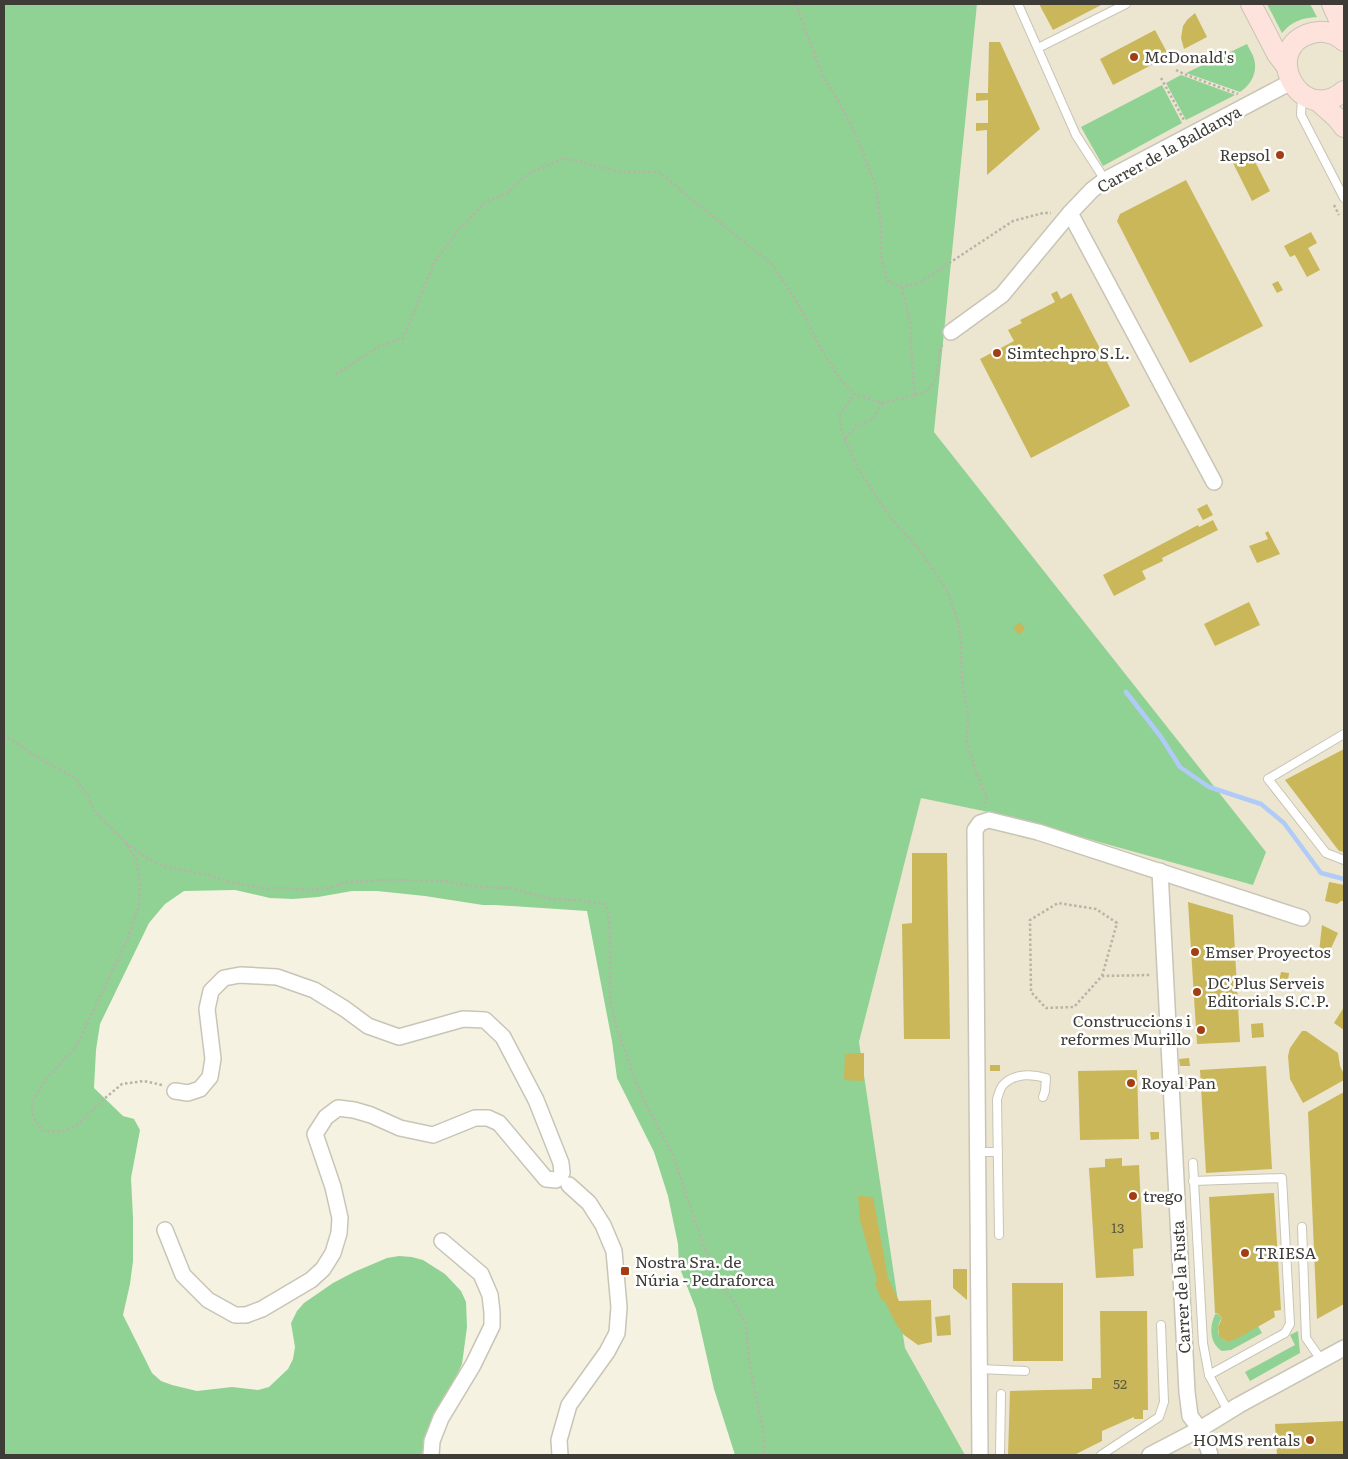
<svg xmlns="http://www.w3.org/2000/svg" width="1348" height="1459" viewBox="0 0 1348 1459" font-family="Literata,serif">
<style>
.industrial{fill:#ece5cf}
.green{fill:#8fd293}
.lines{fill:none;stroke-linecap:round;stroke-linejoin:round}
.stream{stroke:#b1cbf8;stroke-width:4.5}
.building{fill:#c9b75a}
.service-casing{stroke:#c8c5b6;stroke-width:10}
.minor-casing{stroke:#c8c5b6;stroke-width:18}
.secondary-casing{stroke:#c8c5b6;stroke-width:22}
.path{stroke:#b6b4a7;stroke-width:2.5;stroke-dasharray:2.5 2.5;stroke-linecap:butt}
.service{stroke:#fff;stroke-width:8}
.minor{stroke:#fff;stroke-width:15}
.secondary{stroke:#fde3db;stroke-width:20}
.poi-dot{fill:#a33e14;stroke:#fff;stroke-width:2}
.labels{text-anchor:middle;stroke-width:5;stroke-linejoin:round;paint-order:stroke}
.number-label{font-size:14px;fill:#605b3f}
.poi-label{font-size:16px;fill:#3d3c36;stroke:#fff;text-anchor:start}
.street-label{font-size:16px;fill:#3d3c36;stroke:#fff}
</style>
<rect width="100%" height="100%" fill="#f5f2e2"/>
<path class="industrial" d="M 977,4 L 1344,4 L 1344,1455 L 965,1455 L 905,1348 L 859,1042 L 921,797 L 1003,815 L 1266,852 L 934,432 Z"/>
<g class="green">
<path d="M 4,4 L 977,4 L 934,432 L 1266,852 L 1253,885 L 1003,815 L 921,798 L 859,1042 L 905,1348 L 965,1455 L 735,1455 L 714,1389 L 696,1309 L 679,1266 L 678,1244 L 668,1196 L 654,1152 L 617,1078 L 612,1041 L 587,911 L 495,905 L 483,905 L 425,896 L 377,891 L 352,891 L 318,897 L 293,899 L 270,898 L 235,890 L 184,891 L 165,904 L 149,923 L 100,1024 L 96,1050 L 94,1088 L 123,1116 L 134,1119 L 140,1130 L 131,1178 L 133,1218 L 133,1261 L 130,1284 L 123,1315 L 152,1373 L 161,1381 L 172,1385 L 197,1391 L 232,1387 L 258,1390 L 269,1387 L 288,1369 L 293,1359 L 295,1347 L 291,1323 L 297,1311 L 304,1303 L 333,1283 L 354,1272 L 387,1258 L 399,1256 L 412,1257 L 423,1260 L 445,1274 L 461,1291 L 466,1302 L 467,1327 L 462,1364 L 421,1455 L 4,1455 Z"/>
<path d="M 1267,4 L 1310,4 L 1317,17 C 1302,18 1292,21 1282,33 Z"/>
<path d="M 1247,44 C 1249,49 1253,54 1254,59 C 1258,72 1251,85 1240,92 L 1186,73 Z"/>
<path d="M 1181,75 L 1235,95 L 1186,120 L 1166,83 Z"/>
<path d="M 1162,85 L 1182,123 L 1103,166 L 1081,127 Z"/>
<path d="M 1216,1313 L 1222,1318 C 1216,1326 1216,1336 1226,1341 L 1258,1326 L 1262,1333 L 1231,1350 L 1222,1351 C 1209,1343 1209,1325 1216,1313 Z"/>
<path d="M 1298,1331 L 1300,1353 L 1250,1381 L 1245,1372 L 1295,1345 L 1290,1335 Z"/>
</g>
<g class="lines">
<path class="stream" d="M 1126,692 L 1161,737 L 1180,767 L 1209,787 L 1261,804 L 1284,823 L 1321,873 L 1344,879"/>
</g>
<g class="building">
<path d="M 1039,4 L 1103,4 L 1053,30 Z"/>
<path d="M 1195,13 L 1207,37 L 1184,49 L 1181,38 L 1183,26 L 1187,20 Z"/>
<path d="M 1155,30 L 1169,56 L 1113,85 L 1100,59 Z"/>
<path d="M 989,42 L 1000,42 L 1040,129 L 987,175 L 987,130 L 976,131 L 976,123 L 988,123 L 988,100 L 976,101 L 976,93 L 988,93 Z"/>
<path d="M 1251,154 L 1270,191 L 1252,201 L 1233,163 Z"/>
<path d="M 1186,180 L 1263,326 L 1190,363 L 1117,221 L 1120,214 Z"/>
<path d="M 1311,232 L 1317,243 L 1308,248 L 1320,270 L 1307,277 L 1295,255 L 1290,257 L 1284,246 Z"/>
<path d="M 1278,281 L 1283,290 L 1277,293 L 1272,284 Z"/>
<path d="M 1057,291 L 1061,299 L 1071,293 L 1130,406 L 1031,458 L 980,359 L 1014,341 L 1008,330 L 1022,323 L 1020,320 L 1055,302 L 1051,294 Z"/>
<path d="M 1207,504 L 1213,515 L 1203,520 L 1197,509 Z"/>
<path d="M 1213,520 L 1218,530 L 1162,558 L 1163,561 L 1142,571 L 1146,579 L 1114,596 L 1103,575 L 1198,525 L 1199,527 Z"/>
<path d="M 1268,531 L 1280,554 L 1257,563 L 1249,546 L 1268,539 L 1265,533 Z"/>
<path d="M 1249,602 L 1260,625 L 1215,646 L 1204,624 Z"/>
<path d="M 1020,622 L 1025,629 L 1019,635 L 1013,628 Z"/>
<path d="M 1344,749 L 1344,852 L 1339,851 L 1285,780 Z"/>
<path d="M 912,853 L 947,853 L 950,1039 L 904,1039 L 902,924 L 912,923 Z"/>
<path d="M 1329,882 L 1344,885 L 1344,901 L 1341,901 L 1337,904 L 1325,901 Z"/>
<path d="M 1188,902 L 1233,915 L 1240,1042 L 1197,1044 Z"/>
<path d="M 1322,925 L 1338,933 L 1328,955 L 1319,952 Z"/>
<path d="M 1281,972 L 1289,973 L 1287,988 L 1278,986 Z"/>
<path d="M 1344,1007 L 1344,1030 L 1334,1023 Z"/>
<path d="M 1263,1023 L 1264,1037 L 1252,1038 L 1251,1024 Z"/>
<path d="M 1302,1031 L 1306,1031 L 1338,1053 L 1340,1066 L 1344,1074 L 1344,1080 L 1303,1103 L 1290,1079 L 1288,1056 L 1290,1048 Z"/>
<path d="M 864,1053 L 864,1081 L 844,1080 L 845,1054 Z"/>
<path d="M 1189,1058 L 1190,1066 L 1180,1066 L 1179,1059 Z"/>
<rect x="990" y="1065" width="10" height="6"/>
<path d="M 1266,1066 L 1272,1169 L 1206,1173 L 1200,1070 Z"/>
<path d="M 1137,1070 L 1139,1139 L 1080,1140 L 1078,1071 Z"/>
<path d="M 1344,1092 L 1344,1304 L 1317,1319 L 1308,1112 Z"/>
<path d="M 1150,1132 L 1159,1132 L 1159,1139 L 1151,1140 Z"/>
<path d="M 1122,1158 L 1122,1166 L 1139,1165 L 1143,1248 L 1133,1249 L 1134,1276 L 1096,1278 L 1089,1168 L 1105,1167 L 1105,1159 Z"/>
<path d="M 1274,1193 L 1281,1310 L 1274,1311 L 1275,1317 L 1236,1339 L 1230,1341 L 1226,1341 L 1221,1338 L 1219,1335 L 1218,1327 L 1222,1318 L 1217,1313 L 1215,1313 L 1209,1197 Z"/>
<path d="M 858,1196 L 873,1197 L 888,1278 L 899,1301 L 931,1300 L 932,1342 L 918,1345 L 904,1335 L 895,1322 L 884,1300 L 882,1301 L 875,1284 L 877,1280 L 860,1220 Z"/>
<path d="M 953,1269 L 967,1269 L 967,1300 L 953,1288 Z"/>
<path d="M 1012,1283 L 1063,1283 L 1063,1361 L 1013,1361 Z"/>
<path d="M 1100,1311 L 1147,1311 L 1148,1410 L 1143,1410 L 1143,1419 L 1134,1419 L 1134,1417 L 1102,1431 L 1102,1441 L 1074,1455 L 1008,1455 L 1010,1391 L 1092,1389 L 1092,1378 L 1101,1378 Z"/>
<path d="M 950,1315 L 951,1335 L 937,1336 L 935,1317 Z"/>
<path d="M 1344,1421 L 1344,1455 L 1277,1455 L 1275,1424 Z"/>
</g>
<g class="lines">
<defs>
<g id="service">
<path d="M 1018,4 L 1076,135 L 1105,180"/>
<path d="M 1038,48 L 1126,4"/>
<path d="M 1302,96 L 1301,115 L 1344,198"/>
<path d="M 1344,734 L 1268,779 L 1326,853 L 1344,860"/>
<path d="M 978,1152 L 998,1152"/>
<path d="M 1193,1163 L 1203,1343 L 1209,1375 L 1228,1411"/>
<path d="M 1193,1181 L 1282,1178 L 1290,1324 L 1285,1333 L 1209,1375"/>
<path d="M 1302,1227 L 1306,1338 L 1322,1361"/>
<path d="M 999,1235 L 997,1099 C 999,1094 1000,1087 1004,1084 C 1015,1073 1033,1074 1046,1078 L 1045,1091 L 1043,1097"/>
<path d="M 980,1369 L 1025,1371"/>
<path d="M 1000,1455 L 1001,1394"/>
<path d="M 1101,1455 L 1159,1417 L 1164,1402 L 1161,1325"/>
</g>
<g id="minor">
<path d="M 1070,213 L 1214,482"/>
<path d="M 951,332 L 1002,295 L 1070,213 L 1092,190 L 1105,180 L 1291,82"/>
<path d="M 1160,871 L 1187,1392 L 1190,1416 L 1200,1429 L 1208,1448 L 1210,1455"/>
<path d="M 175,1091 L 188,1093 L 200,1089 L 210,1077 L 213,1059 L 207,1009 L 211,991 L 224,978 L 240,975 L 277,977 L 314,990 L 345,1009 L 368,1026 L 399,1037 L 463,1019 L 485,1020 L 503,1037 L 536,1100 L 561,1163 L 562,1173"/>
<path d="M 165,1230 L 183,1275 L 208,1300 L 235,1315 L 246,1315 L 262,1309 L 311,1280 L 323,1269 L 333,1253 L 339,1233 L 340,1218 L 333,1187 L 315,1134 L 326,1117 L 338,1108 L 354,1110 L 371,1115 L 400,1128 L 433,1135 L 475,1118 L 488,1118 L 499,1123 L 546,1179 L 556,1180"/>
<path d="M 431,1455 L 432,1441 L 441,1418 L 473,1365 L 492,1326 L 492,1312 L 490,1295 L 481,1274 L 442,1241"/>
<path d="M 560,1455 L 559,1440 L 569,1405 L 607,1352 L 617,1333 L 619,1307 L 614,1251 L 603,1225 L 589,1203 L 569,1185"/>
<path d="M 980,1455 L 975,830 L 980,823 L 989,820 L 1038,832 L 1302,918"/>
<path d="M 1150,1455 L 1200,1429 L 1239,1405 L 1344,1348"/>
</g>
<g id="secondary">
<path d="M 1251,4 L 1277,54 L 1287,67"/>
<path d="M 1332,4 L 1341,24 L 1344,40"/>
<path d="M 1344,41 C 1335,33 1324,30 1312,33 C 1259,47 1300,128 1344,91"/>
<path d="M 1317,100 L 1337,118 L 1344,127"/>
</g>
</defs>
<use href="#service" class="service-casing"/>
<use href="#minor" class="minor-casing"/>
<use href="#secondary" class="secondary-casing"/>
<g class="path">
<path d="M 796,4 L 822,75 L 839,102 L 854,131 L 876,186 L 881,226 L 881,256 L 887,281 L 902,287 L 919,283 L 1013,221 L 1043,213 L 1051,213"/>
<path d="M 1176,70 L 1184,74 L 1238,94"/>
<path d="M 1161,78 L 1184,120"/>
<path d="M 1334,205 L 1339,215"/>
<path d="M 336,374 L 378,347 L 403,338 L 434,263 L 456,233 L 485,202 L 506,194 L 526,175 L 564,158 L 622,172 L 659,172 L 736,236 L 771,263 L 799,305 L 821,349 L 837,375 L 854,394 L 882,403 L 915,395 L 912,363 L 910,322 L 902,287"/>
<path d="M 915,395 C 940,390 937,369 940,348 L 943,344"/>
<path d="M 882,403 L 873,419 L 856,426 L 845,440 L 859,470 L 890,517 L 919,549 L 948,592 L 959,625 L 961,645 L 962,682 L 968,715 L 967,743 L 976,772 L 987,797 L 984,807"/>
<path d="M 845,440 L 841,427 L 840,415 L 854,394"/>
<path d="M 4,735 L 34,755 L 75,778 L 88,796 L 95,812 L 126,843 L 137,861 L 140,882 L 139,905 L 128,938 L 76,1047 L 46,1079 L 32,1101 L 33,1117 L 43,1131 L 60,1132 L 77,1125 L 104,1099 L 122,1084 L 144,1081 L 162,1085"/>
<path d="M 126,843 L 147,858 L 165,867 L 203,874 L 234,883 L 268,889 L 285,888 L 308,890 L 328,888 L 347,882 L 385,880 L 444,881 L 477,887 L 509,888 L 552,899 L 577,900 L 605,904 L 608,910 L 610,931 L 610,999 L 617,1029 L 635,1079 L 647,1106 L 673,1155 L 702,1241 L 718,1282 L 734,1302 L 746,1324 L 749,1362 L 764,1435 L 764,1455"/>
<path d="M 1102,976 L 1117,923 L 1096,909 L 1058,903 L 1030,920 L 1031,992 L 1046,1008 L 1074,1007 L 1102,976 L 1150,975"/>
</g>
<use href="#service" class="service"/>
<use href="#minor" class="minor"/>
<use href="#secondary" class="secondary"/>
</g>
<g class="poi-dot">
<circle cx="1134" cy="57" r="5"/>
<circle cx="1280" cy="155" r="5"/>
<circle cx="997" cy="353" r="5"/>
<circle cx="1195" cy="952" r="5"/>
<circle cx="1197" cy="992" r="5"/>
<circle cx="1201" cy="1030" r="5"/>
<circle cx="1131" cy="1083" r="5"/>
<circle cx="1133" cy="1196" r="5"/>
<circle cx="1245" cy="1253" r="5"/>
<rect x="620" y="1266" width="10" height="10" rx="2.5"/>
<circle cx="1310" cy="1440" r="5"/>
</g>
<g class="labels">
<g class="number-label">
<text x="1118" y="1233">13</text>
<text x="1120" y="1389">52</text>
</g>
<g class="poi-label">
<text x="1144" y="63">McDonald's</text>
<text x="1270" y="161" text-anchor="end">Repsol</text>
<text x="1007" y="359">Simtechpro S.L.</text>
<text x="1205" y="958">Emser Proyectos</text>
<text x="1207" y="989">DC Plus Serveis<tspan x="1207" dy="18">Editorials S.C.P.</tspan></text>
<text x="1191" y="1027" text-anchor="end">Construccions i<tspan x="1191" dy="18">reformes Murillo</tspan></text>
<text x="1141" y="1089">Royal Pan</text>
<text x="1143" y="1202">trego</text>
<text x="1255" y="1259">TRIESA</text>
<text x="635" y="1268">Nostra Sra. de<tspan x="635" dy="18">Núria - Pedraforca</tspan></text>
<text x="1300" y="1446" text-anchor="end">HOMS rentals</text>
</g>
<g class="street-label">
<text transform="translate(1169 149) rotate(-29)" y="6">Carrer de la Baldanya</text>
<text transform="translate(1181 1287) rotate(-93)" y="6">Carrer de la Fusta</text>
</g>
</g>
<rect width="1348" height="1459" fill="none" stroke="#3d3c36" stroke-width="10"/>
</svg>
